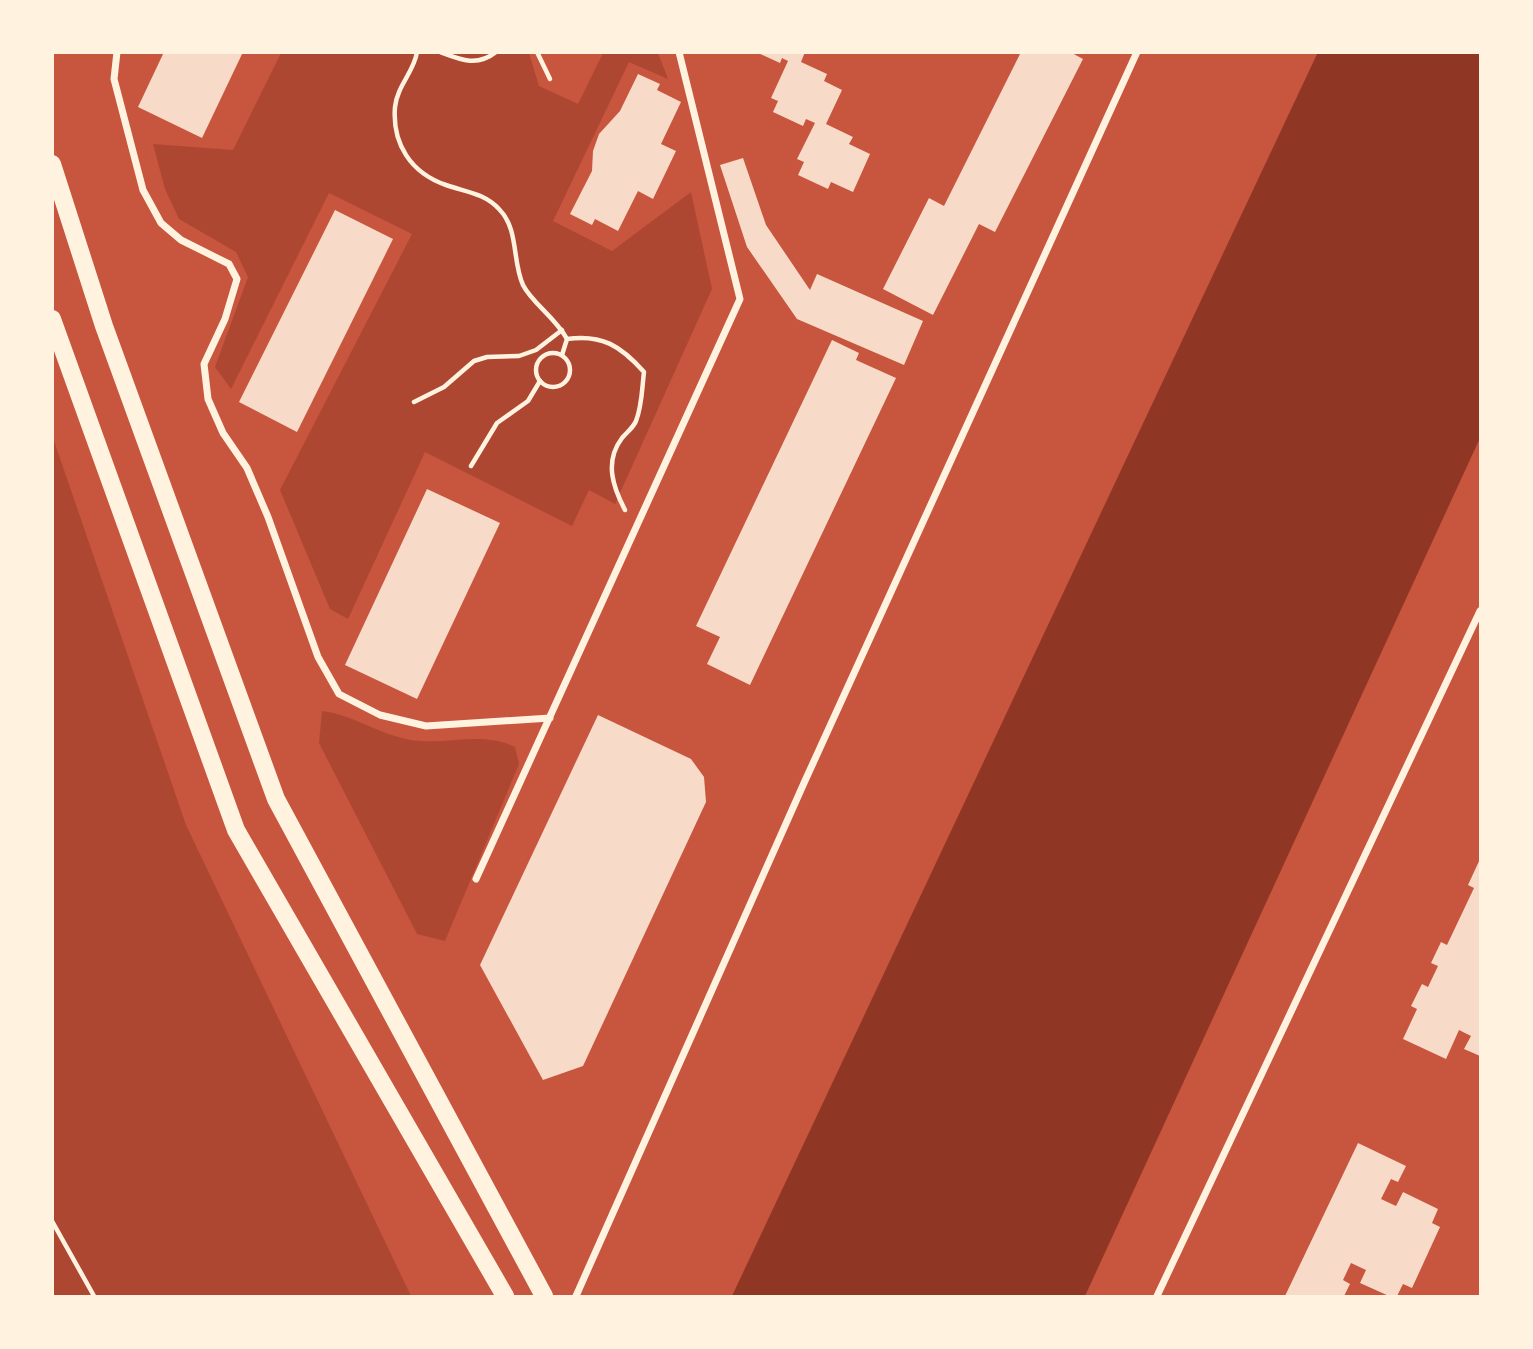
<svg xmlns="http://www.w3.org/2000/svg" width="1533" height="1349" viewBox="0 0 1533 1349" font-family="'Work Sans',sans-serif">
<style>
.green{fill:#ae4732}
.water{fill:#8f3625}
.building{fill:#f7dbc8}
.lines{fill:none;stroke-linecap:round;stroke-linejoin:round}
.path{stroke:#fff3e0;stroke-width:4.5}
.minor{stroke:#fff3e0;stroke-width:7}
.primary{stroke:#fff3e0;stroke-width:18}
</style>
<rect width="100%" height="100%" fill="#c8553d"/>
<g class="green">
<path d="M 281,53 L 529,53 L 539,86 L 578,104 L 603,53 L 658,53 L 668,79 L 629,62 L 553,221 L 612,251 L 691,192 L 712,289 L 615,504 L 589,490 L 572,526 L 425,452 L 348,619 L 330,609 L 280,490 L 412,234 L 329,193 L 231,389 L 215,367 L 248,277 L 236,252 L 179,219 L 165,189 L 153,144 L 233,150 Z"/>
<path d="M 52,435 L 186,825 L 411,1296 L 53,1296 Z"/>
<path d="M 322,711 C 356,715 385,739 420,741 C 453,743 485,732 515,747 L 519,764 L 445,941 L 417,934 L 319,743 Z"/>
</g>
<path class="water" d="M 1318,52 L 1480,53 L 1480,438 L 1085,1296 L 732,1296 Z"/>
<g class="building">
<path d="M 164,52 L 243,52 L 202,138 L 138,107 Z"/>
<path d="M 756,52 L 805,52 L 801,62 L 827,74 L 824,81 L 842,90 L 826,124 L 853,137 L 849,144 L 870,154 L 853,192 L 831,182 L 828,189 L 798,175 L 804,162 L 797,159 L 815,123 L 806,119 L 803,126 L 773,112 L 778,101 L 771,98 L 788,61 L 782,58 L 780,63 Z"/>
<path d="M 1021,52 L 1070,52 L 1083,59 L 995,232 L 979,224 L 933,315 L 883,289 L 929,198 L 944,206 Z"/>
<path d="M 638,74 L 660,84 L 657,90 L 681,102 L 661,144 L 676,151 L 653,199 L 638,191 L 618,231 L 595,219 L 592,225 L 570,214 L 592,171 L 593,151 L 599,134 L 620,111 Z"/>
<path d="M 743,158 L 766,225 L 810,290 L 817,274 L 923,321 L 904,365 L 797,319 L 747,247 L 720,165 Z"/>
<path d="M 335,210 L 393,239 L 297,432 L 239,402 Z"/>
<path d="M 832,340 L 859,353 L 856,360 L 896,378 L 750,685 L 707,664 L 720,637 L 696,626 Z"/>
<path d="M 427,489 L 500,523 L 417,699 L 345,665 Z"/>
<path d="M 598,715 L 691,759 L 704,777 L 706,802 L 583,1066 L 543,1080 L 480,965 Z"/>
<path d="M 1480,859 L 1480,1056 L 1464,1049 L 1471,1036 L 1459,1030 L 1446,1059 L 1403,1039 L 1417,1009 L 1411,1006 L 1422,984 L 1428,987 L 1438,966 L 1431,963 L 1441,942 L 1447,945 L 1474,888 L 1468,885 Z"/>
<path d="M 1358,1143 L 1406,1166 L 1398,1182 L 1391,1179 L 1381,1199 L 1396,1206 L 1403,1192 L 1438,1209 L 1432,1223 L 1440,1227 L 1412,1288 L 1403,1284 L 1397,1296 L 1389,1296 L 1360,1283 L 1366,1270 L 1351,1263 L 1343,1280 L 1350,1284 L 1344,1296 L 1285,1296 Z"/>
</g>
<g class="lines">
<g class="path">
<path d="M 417,52 C 414,72 397,86 395,107 C 392,144 411,173 446,185 C 466,192 484,193 499,209 C 519,229 512,261 523,285 C 532,303 555,317 567,339 L 562,355"/>
<path d="M 440,52 C 461,60 477,67 496,52"/>
<path d="M 537,52 L 550,79"/>
<path d="M 567,339 C 602,334 621,346 644,372 C 642,388 642,406 636,421 C 633,428 627,432 622,438 C 604,462 613,487 625,510"/>
<circle cx="553" cy="370" r="17"/>
<path d="M 414,402 L 444,387 L 474,361 L 487,357 L 519,356 L 536,350 L 562,330"/>
<path d="M 471,466 L 497,423 L 528,401 L 540,381"/>
<path d="M 52,1221 L 94,1296"/>
</g>
<g class="minor">
<path d="M 117,52 L 114,79 L 143,190 L 161,223 L 181,240 L 229,264 L 237,279 L 225,319 L 204,364 L 208,399 L 223,433 L 247,468 L 268,517 L 318,657 L 339,694 L 380,715 L 426,726 L 550,718"/>
<path d="M 476,879 L 740,299 L 679,52"/>
<path d="M 576,1296 L 804,783 L 1137,52"/>
<path d="M 1157,1296 L 1480,611"/>
</g>
<g class="primary">
<path d="M 52,164 L 104,326 L 276,799 L 544,1296"/>
<path d="M 52,319 L 236,830 L 505,1296"/>
</g>
</g>
<rect width="1533" height="1349" fill="none" stroke="#fff3e0" stroke-width="108"/>
</svg>
